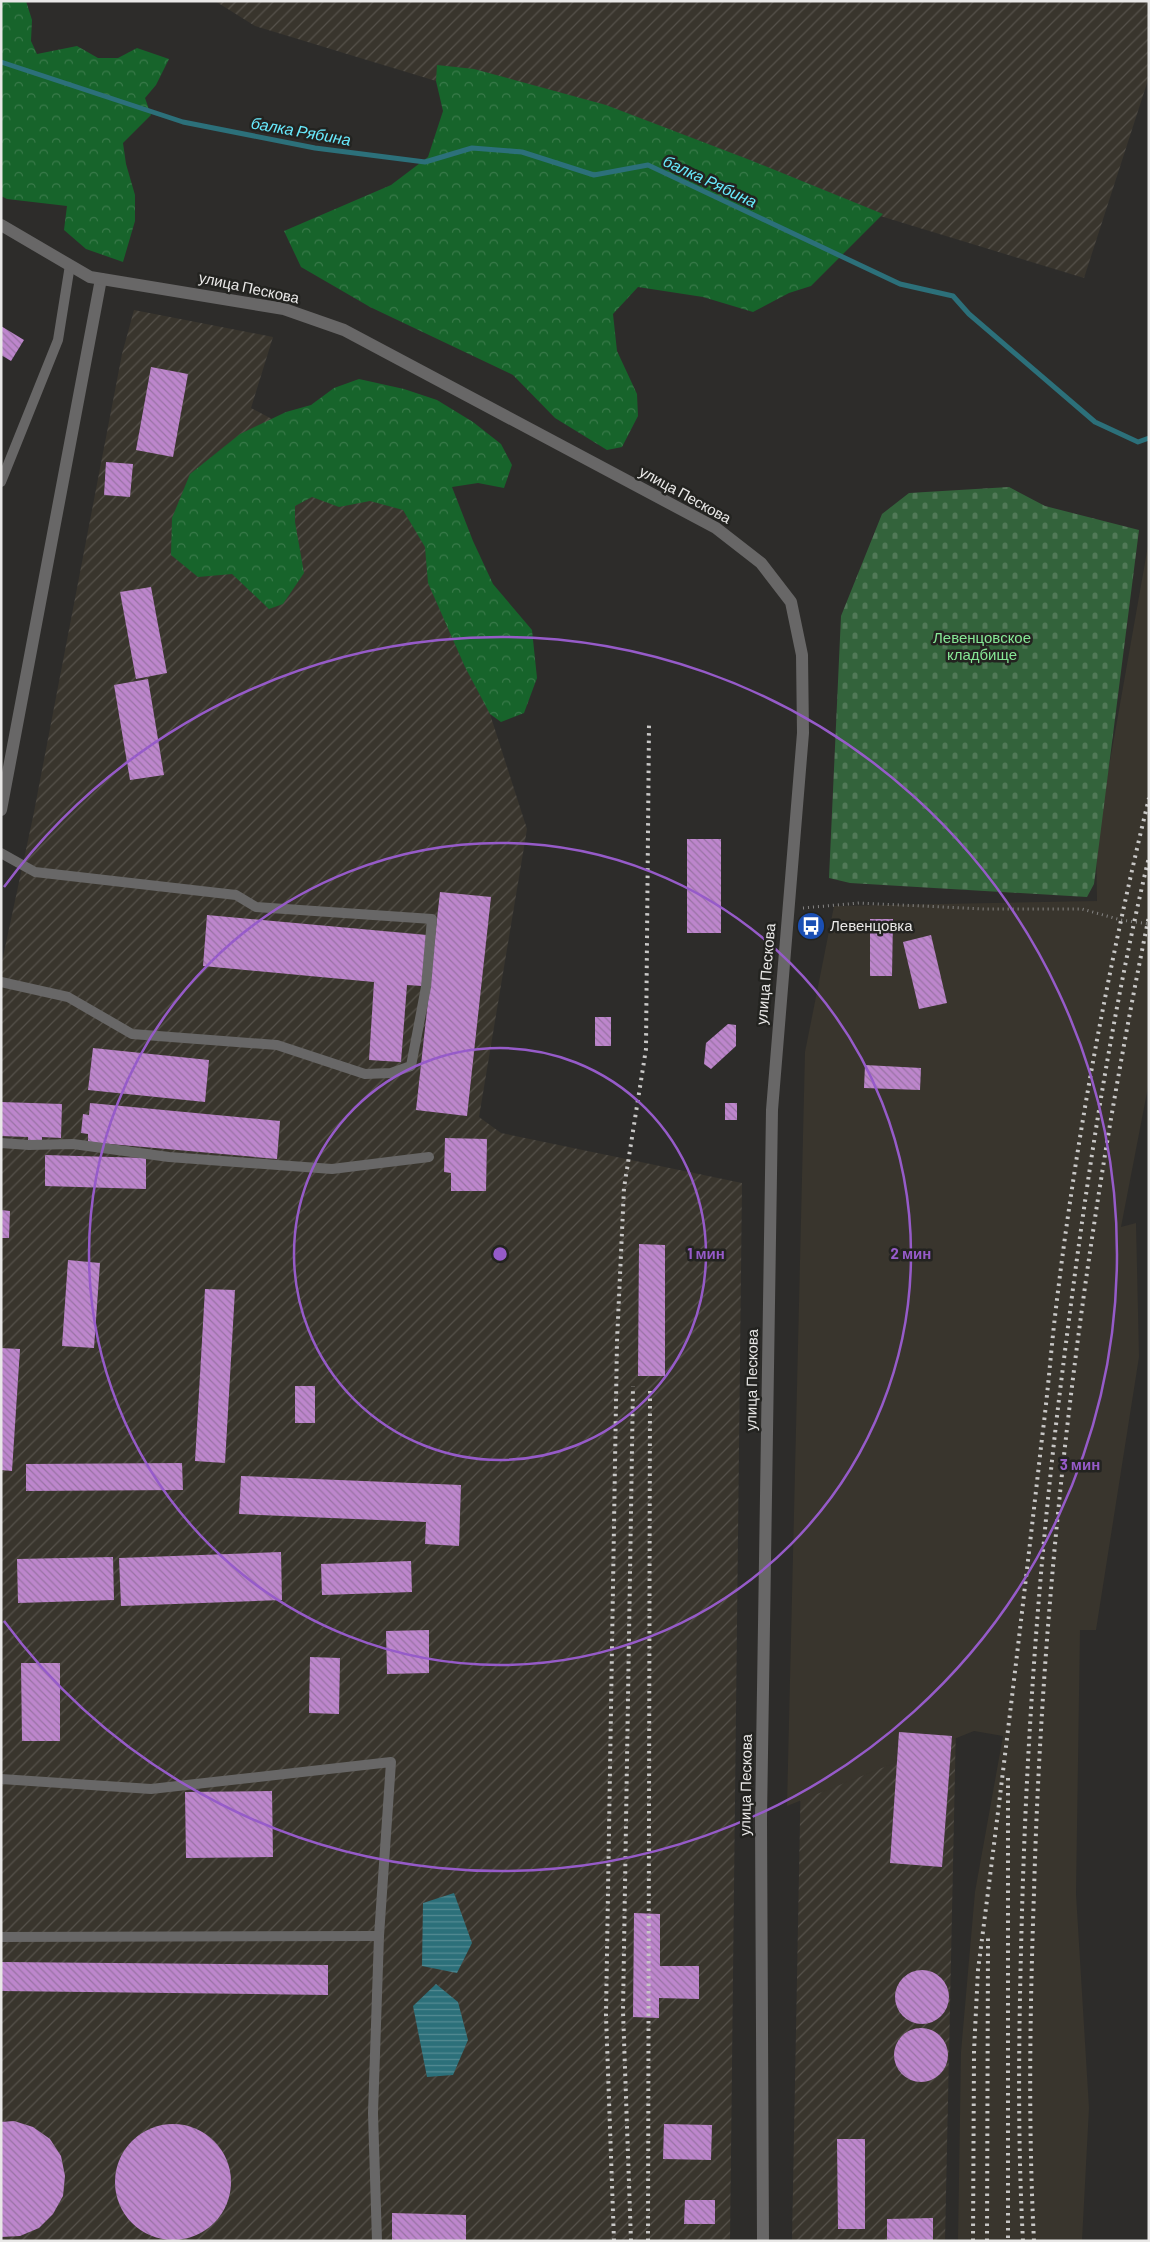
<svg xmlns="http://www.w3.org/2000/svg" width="1150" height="2242" viewBox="0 0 1150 2242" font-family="Barlow,sans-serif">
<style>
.industrial{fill:url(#industrial-furrows)}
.built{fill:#39352d}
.forest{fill:url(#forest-crowns)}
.cemetery{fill:url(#cemetery-stones)}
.water{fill:url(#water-rules)}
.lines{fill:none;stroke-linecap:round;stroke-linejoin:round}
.stream{stroke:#2c707a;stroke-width:5}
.building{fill:url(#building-back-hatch)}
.path{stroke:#868584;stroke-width:3;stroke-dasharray:1 4;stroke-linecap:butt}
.service{stroke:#686767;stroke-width:10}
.minor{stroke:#686767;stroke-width:12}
.tertiary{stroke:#686767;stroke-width:12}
.rail{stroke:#c8c7c6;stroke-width:4;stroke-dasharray:2.5 5;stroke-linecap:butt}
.ring{fill:none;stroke:#965bc9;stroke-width:2.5}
.labels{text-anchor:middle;stroke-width:5;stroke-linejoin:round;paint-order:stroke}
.street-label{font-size:15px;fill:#e9e8e7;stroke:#232320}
.park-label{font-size:15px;fill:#87e896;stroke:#232320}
.poi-label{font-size:15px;fill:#e9e8e7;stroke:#232320;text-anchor:start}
.water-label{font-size:16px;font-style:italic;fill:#68eafd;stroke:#232320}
.centre{fill:#965bc9;stroke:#232320;stroke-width:2.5}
.ring-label{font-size:15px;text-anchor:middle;font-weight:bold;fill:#965bc9;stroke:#232320;stroke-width:5;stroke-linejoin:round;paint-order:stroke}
</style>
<defs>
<pattern id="industrial-furrows" width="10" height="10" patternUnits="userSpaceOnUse" patternTransform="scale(1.25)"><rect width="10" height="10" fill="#39352d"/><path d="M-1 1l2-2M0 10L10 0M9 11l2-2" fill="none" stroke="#56524b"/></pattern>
<pattern id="forest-crowns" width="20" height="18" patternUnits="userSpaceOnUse" patternTransform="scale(1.25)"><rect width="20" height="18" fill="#17642b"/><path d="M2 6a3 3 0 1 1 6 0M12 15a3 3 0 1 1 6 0" fill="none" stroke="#397a4a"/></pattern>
<pattern id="cemetery-stones" width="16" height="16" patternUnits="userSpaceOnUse" patternTransform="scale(1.25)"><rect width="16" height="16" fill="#33633b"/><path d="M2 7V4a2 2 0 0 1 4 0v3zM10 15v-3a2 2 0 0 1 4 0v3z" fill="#517957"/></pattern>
<pattern id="water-rules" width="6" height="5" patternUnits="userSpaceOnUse" patternTransform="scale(1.25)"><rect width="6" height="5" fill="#2c707a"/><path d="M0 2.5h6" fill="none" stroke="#558b93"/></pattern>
<pattern id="building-back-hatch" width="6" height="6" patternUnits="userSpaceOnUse" patternTransform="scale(1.25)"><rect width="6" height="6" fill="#bd86cc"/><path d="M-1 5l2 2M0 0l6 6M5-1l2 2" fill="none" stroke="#9973a4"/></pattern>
</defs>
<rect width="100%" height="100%" fill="#2d2c2a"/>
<g class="industrial">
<path d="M 215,1 L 1149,1 L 1149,77 L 1084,278 L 255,26 Z"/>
<path d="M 134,310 L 273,337 L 251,408 L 432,504 L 490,714 L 527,829 L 479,1117 L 501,1133 L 742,1183 L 730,2241 L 1,2241 L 1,966 L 33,817 L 122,354 Z"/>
<path d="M 802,1716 L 956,1723 L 945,2241 L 792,2241 Z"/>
</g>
<path class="built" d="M 1149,540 L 1149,1082 L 1121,1227 L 1136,1223 L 1139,1357 L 1096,1630 L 1080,1630 L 1076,1894 L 1089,2108 L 1082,2241 L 958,2241 L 961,2052 L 975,1892 L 1003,1736 L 974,1731 L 787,1806 L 805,1052 L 834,906 L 1097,901 L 1096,840 Z"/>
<g class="forest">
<path d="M 1,1 L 26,1 L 32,20 L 31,41 L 37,54 L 77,46 L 98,58 L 118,58 L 137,48 L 169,59 L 156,85 L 145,98 L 151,115 L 123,143 L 126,164 L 135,195 L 135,221 L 123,262 L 86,249 L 64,230 L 67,206 L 7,199 L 1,196 Z"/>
<path d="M 437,65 L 474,69 L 606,105 L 750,160 L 883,214 L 811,286 L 789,293 L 753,312 L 703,297 L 638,287 L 613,314 L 617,351 L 637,394 L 638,416 L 622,447 L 607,450 L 555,418 L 513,375 L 370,307 L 301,267 L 284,231 L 391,185 L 428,157 L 443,111 L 436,81 Z"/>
<path d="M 359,379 L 404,389 L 437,400 L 473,422 L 501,444 L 512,465 L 504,488 L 478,483 L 452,487 L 473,541 L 493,584 L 532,630 L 537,678 L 524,713 L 501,722 L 490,714 L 465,667 L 428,583 L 425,547 L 403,510 L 370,501 L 339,507 L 312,497 L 295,506 L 295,522 L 304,573 L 283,604 L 269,609 L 232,574 L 198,577 L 171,555 L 172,518 L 190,474 L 240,434 L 286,412 L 311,405 L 334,388 Z"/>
</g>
<path class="cemetery" d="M 1009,487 L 1045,506 L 1139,530 L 1094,884 L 1087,897 L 850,883 L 829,878 L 841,616 L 882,514 L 909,493 Z"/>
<g class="water">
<path d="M 454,1893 L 472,1943 L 457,1973 L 422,1966 L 423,1903 Z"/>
<path d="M 436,1984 L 458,2002 L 468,2040 L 453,2075 L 427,2077 L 413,2006 Z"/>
</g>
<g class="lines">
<path class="stream" d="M 1,62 L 183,122 L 315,148 L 425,162 L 472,148 L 522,152 L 594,175 L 648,165 L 900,284 L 953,296 L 969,314 L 1095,422 L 1138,442 L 1149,438"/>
</g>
<g class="building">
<path d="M 1,326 L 24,340 L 11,361 L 1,355 Z"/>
<path d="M 151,367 L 188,374 L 173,457 L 136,450 Z"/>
<path d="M 106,462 L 133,464 L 130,497 L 104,495 Z"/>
<path d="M 151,587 L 167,673 L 136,679 L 120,592 Z"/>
<path d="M 148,679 L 164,775 L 130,780 L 114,685 Z"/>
<rect x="687" y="839" width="34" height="94"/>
<path d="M 440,892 L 491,897 L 467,1116 L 416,1110 Z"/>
<path d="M 207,915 L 427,935 L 422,986 L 407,985 L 401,1062 L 369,1060 L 374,982 L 203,966 Z"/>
<path d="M 870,919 L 893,919 L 892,976 L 870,976 Z"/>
<path d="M 931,935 L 947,1003 L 919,1009 L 903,942 Z"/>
<rect x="595" y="1017" width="16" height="29"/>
<path d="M 728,1024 L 736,1025 L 736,1046 L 711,1069 L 704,1064 L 706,1043 Z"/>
<path d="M 93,1048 L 209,1060 L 205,1102 L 88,1090 Z"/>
<path d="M 865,1065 L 921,1068 L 920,1090 L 864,1088 Z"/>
<path d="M 1,1102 L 62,1104 L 61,1138 L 42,1137 L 42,1141 L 28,1140 L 28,1137 L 1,1136 Z"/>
<path d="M 90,1103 L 280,1121 L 277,1159 L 88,1142 L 88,1134 L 81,1133 L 83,1114 L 89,1115 Z"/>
<rect x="725" y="1103" width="12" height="17"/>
<path d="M 445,1138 L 487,1139 L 486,1191 L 451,1191 L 451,1173 L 444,1172 Z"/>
<path d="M 45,1155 L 146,1158 L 146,1189 L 45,1186 Z"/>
<path d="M 1,1210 L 10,1211 L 9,1238 L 1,1238 Z"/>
<path d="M 639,1244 L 665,1245 L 665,1376 L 638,1376 Z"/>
<path d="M 68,1260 L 100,1263 L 94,1348 L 62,1346 Z"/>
<path d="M 205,1289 L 235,1290 L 225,1463 L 195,1461 Z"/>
<path d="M 1,1348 L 20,1349 L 12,1471 L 1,1470 Z"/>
<rect x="295" y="1386" width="20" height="37"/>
<path d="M 182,1463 L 183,1490 L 26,1491 L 26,1464 Z"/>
<path d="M 241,1476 L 461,1485 L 459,1546 L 425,1544 L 426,1522 L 239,1514 Z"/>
<path d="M 281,1552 L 282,1600 L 121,1606 L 119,1558 Z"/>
<path d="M 113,1557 L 114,1600 L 18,1603 L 17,1559 Z"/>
<path d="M 411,1561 L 412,1592 L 322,1595 L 321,1564 Z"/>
<path d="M 429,1630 L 429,1673 L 387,1674 L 386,1631 Z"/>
<path d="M 310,1657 L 340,1658 L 339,1714 L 309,1713 Z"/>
<path d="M 21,1663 L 60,1663 L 60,1741 L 22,1741 Z"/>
<path d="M 899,1732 L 952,1736 L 942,1867 L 890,1863 Z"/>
<path d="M 272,1791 L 273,1857 L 186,1858 L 185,1792 Z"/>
<path d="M 634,1913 L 660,1914 L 660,1966 L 699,1966 L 699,1999 L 659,1998 L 659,2018 L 633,2017 Z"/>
<path d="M 1,1962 L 328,1965 L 328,1995 L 1,1991 Z"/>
<circle cx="922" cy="1997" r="27"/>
<circle cx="921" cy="2055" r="27"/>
<path d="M 14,2121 L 33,2127 L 50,2139 L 61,2156 L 65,2176 L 63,2196 L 53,2214 L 39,2228 L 20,2236 L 1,2237 L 1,2122 Z"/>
<path d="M 664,2124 L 712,2125 L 711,2160 L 663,2159 Z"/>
<circle cx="173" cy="2182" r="58"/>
<path d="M 837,2139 L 865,2139 L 865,2229 L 838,2229 Z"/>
<path d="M 685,2200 L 715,2200 L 715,2224 L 684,2224 Z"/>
<path d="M 392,2213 L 466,2215 L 466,2241 L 392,2241 Z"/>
<path d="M 933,2218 L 933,2241 L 887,2241 L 887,2219 Z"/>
</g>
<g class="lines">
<path class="path" d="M 803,908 L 859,903 L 984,909 L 1082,909 L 1121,920 L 1149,924"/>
<g class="service">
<path d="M 1,482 L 58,340 L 70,265"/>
<path d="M 1,853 L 35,872 L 236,895 L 256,907 L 432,919 L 426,987 L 411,1066 L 391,1073 L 365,1074 L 277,1045 L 132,1034 L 68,997 L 1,982"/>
<path d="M 1,1143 L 29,1145 L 73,1144 L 169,1157 L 332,1169 L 429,1157"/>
<path d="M 1,1779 L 151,1789 L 391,1762 L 379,1936 L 373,2113 L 377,2241"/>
<path d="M 1,1937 L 379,1936"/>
</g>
<path class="minor" d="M 1,810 L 101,279"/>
<path class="tertiary" d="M 1,225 L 90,277 L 284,309 L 344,330 L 716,528 L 761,563 L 791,602 L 802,655 L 803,733 L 772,1110 L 761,1818 L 763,2241"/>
<g class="rail">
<path d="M 1008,1778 L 1008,2241"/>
<path d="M 614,2241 L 606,2015 L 617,1341 L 624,1188 L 646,1049 L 649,724"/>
<path d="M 631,2241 L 623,2011 L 633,1386"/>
<path d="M 648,2241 L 650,1389"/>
<path d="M 973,2241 L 974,2051 L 978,1970 C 1001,1793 1022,1615 1042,1438 C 1047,1400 1050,1363 1054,1325 C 1074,1149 1107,971 1149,798"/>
<path d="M 987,2241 L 988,1938"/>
<path d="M 1023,2241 C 1017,2131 1019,2021 1022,1912 C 1027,1730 1040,1548 1063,1367 C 1084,1197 1109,1024 1149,857"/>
<path d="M 1034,2241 C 1028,2125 1030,2008 1034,1892 C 1043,1564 1083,1238 1149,916"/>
</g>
</g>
<g class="ring">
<circle cx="500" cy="1254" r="206"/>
<circle cx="500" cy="1254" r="411"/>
<path d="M4 887A617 617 0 1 1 4 1621"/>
</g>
<defs>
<symbol id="bus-disc" viewBox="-11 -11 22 22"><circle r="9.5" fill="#1a4fb4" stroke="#232320"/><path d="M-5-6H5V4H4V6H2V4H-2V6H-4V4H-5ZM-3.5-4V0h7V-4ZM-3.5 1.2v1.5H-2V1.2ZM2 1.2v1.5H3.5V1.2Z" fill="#fff"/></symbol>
</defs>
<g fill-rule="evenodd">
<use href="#bus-disc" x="795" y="910" width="32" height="32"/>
</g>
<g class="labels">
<g class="street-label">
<text transform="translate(249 288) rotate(12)" y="5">улица Пескова</text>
<text transform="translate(685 495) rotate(29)" y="5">улица Пескова</text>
<text transform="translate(766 974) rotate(-85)" y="5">улица Пескова</text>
<text transform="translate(752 1380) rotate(-89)" y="5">улица Пескова</text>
<text transform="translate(746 1785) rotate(-89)" y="5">улица Пескова</text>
</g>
<g class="park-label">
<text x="982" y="643">Левенцовское<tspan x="982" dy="17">кладбище</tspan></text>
</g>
<g class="poi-label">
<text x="830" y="931">Левенцовка</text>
</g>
<g class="water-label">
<text transform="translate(301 131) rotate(10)" y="6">балка Рябина</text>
<text transform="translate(710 181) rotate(25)" y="6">балка Рябина</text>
</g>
</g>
<circle cx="500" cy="1254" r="8" class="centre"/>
<g class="ring-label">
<text x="706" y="1259">1 мин</text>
<text x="911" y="1259">2 мин</text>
<text x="1080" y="1470">3 мин</text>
</g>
<rect width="1150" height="2242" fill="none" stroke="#e9e8e7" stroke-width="5"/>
</svg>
